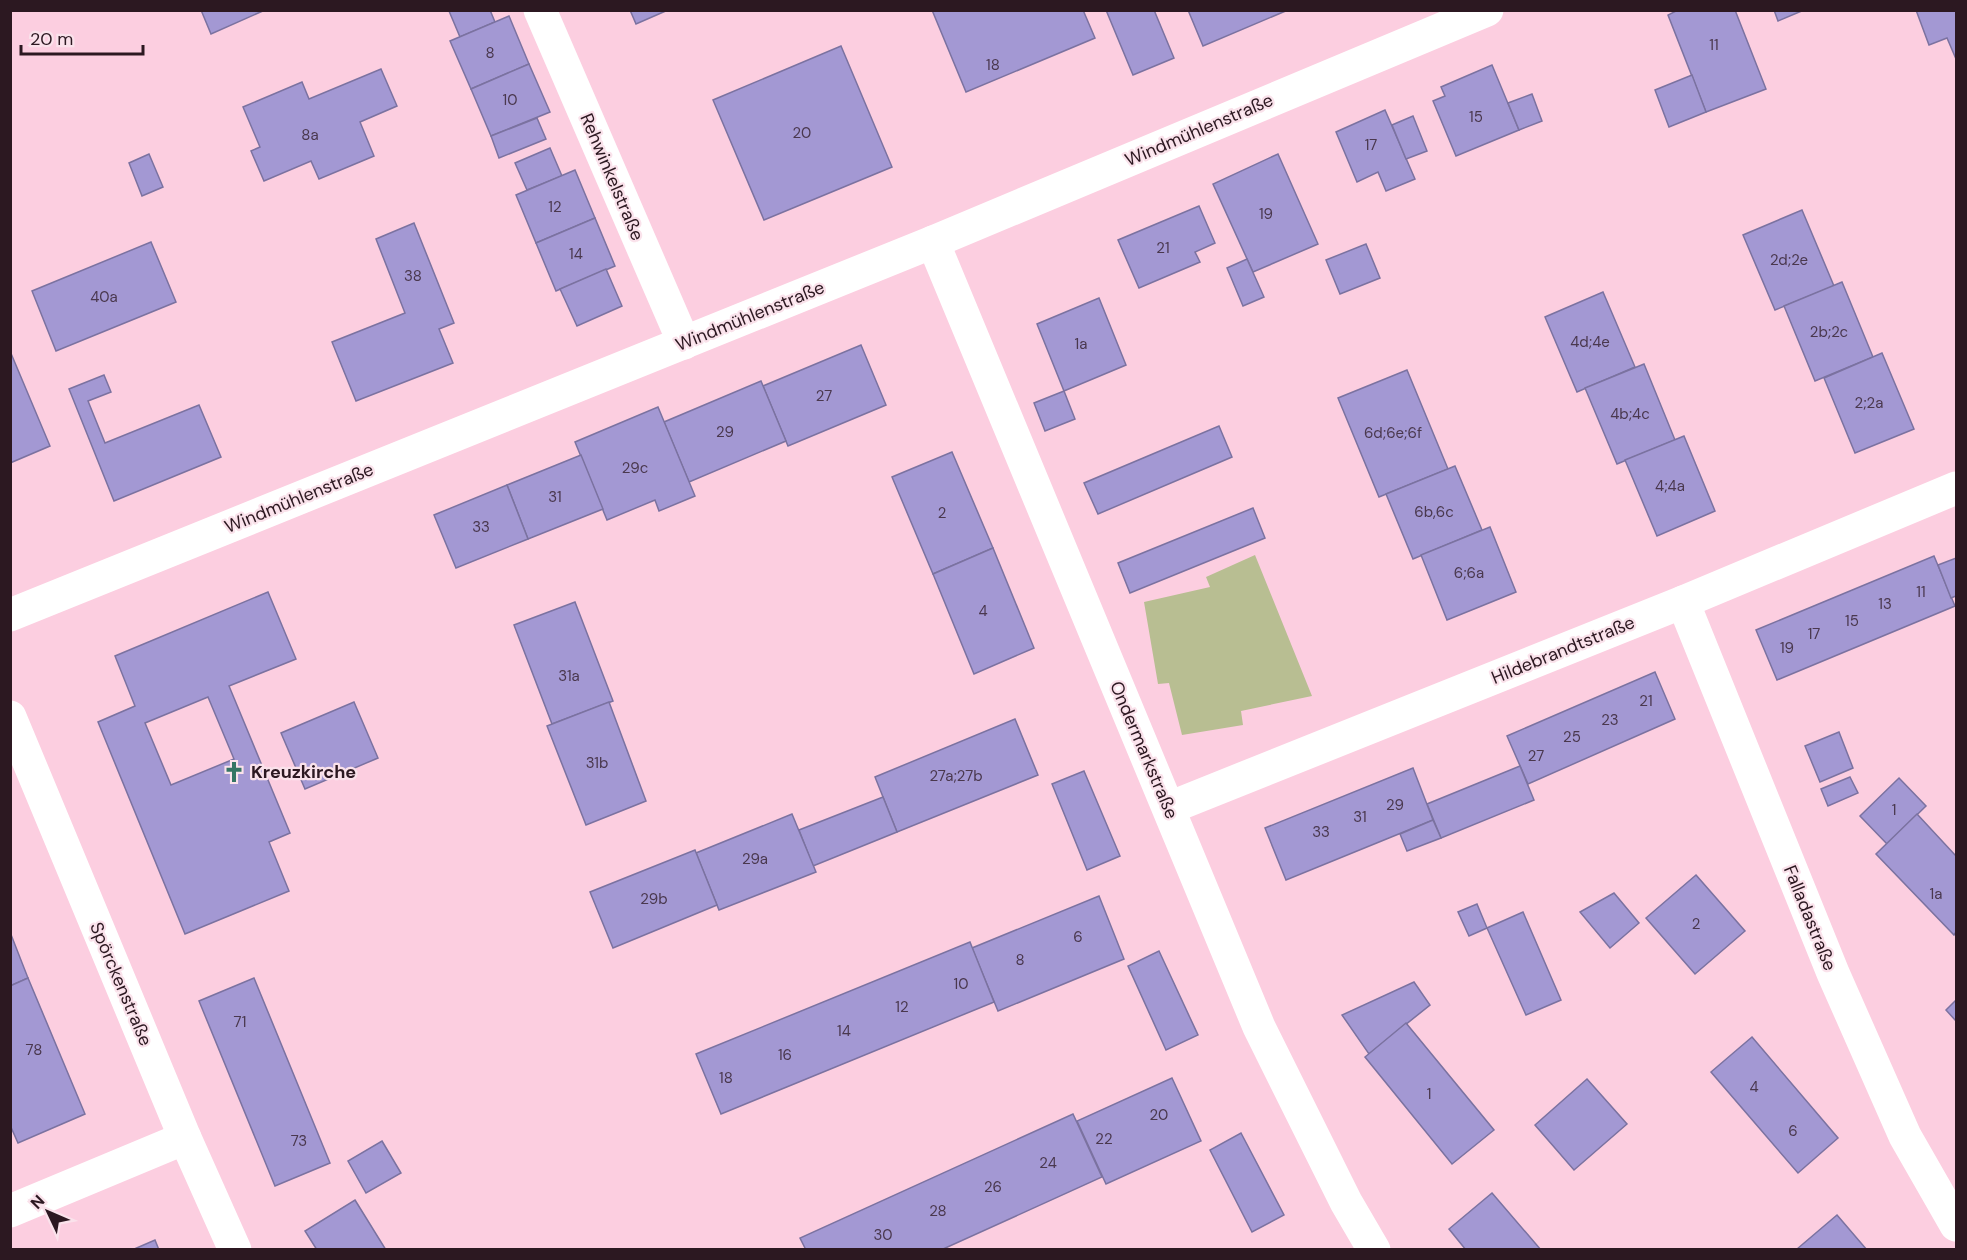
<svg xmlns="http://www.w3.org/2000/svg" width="1967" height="1260" viewBox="0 0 1967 1260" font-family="'DM Sans',sans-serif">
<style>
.green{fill:#b8be92}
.building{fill:#a398d3;stroke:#7b72a0;stroke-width:1.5;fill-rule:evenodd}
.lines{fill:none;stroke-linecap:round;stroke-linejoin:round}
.minor{stroke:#fff;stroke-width:33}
.labels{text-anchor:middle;stroke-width:4.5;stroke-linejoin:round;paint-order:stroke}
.number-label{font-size:15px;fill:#4a384e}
.street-label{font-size:18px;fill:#2c1821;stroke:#fae2eb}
.poi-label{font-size:18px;font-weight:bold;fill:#2c1821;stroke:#fae2eb;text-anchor:start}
</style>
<rect width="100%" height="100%" fill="#fccee0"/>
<path class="green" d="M 1255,555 L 1312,696 L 1241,711 L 1243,725 L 1182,735 L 1169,683 L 1158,684 L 1144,602 L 1210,587 L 1206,577 Z"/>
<g class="building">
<path d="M 201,10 L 265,10 L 211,34 Z"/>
<path d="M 490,10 L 495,22 L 460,37 L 449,11 Z"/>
<path d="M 630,10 L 668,10 L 636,24 Z"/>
<path d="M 932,10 L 1083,10 L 1095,38 L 966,92 Z"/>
<path d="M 1106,10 L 1154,10 L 1174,58 L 1133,75 Z"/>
<path d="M 1188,10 L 1288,10 L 1203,46 Z"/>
<path d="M 1678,10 L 1735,10 L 1766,89 L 1706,112 L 1668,15 Z"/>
<path d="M 1774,10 L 1804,10 L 1778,21 Z"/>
<path d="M 1916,10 L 1956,10 L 1956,59 L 1947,38 L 1929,45 Z"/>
<path d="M 509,16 L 529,64 L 471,89 L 450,41 Z"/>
<path d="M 841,46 L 892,167 L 764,220 L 713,100 Z"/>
<path d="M 529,64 L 550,112 L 491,136 L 471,89 Z"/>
<path d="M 1492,65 L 1519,130 L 1456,156 L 1433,101 L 1445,96 L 1441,87 Z"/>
<path d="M 381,69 L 397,106 L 360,122 L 374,156 L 319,179 L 311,161 L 264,181 L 251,151 L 260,147 L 243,107 L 302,82 L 309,99 Z"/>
<path d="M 1692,75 L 1706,112 L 1669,127 L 1655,90 Z"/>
<path d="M 1532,94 L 1542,121 L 1519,130 L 1508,103 Z"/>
<path d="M 1385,110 L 1415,179 L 1386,191 L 1378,172 L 1357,182 L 1336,132 Z"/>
<path d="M 1413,116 L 1427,151 L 1406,159 L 1392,125 Z"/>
<path d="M 537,118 L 546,139 L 499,158 L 491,136 Z"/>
<path d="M 550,148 L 562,176 L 527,190 L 515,163 Z"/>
<path d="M 149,154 L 163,187 L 142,196 L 129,163 Z"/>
<path d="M 1278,154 L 1318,244 L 1253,272 L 1213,184 Z"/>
<path d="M 575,170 L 595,218 L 536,243 L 516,195 Z"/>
<path d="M 1199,206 L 1215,243 L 1195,252 L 1200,262 L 1139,288 L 1118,240 Z"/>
<path d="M 1802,210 L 1834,286 L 1775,310 L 1743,235 Z"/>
<path d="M 595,218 L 615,266 L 556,291 L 536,243 Z"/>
<path d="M 414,223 L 454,323 L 439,329 L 453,363 L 356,401 L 332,342 L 405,313 L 376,239 Z"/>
<path d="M 151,242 L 176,302 L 56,351 L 32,291 Z"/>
<path d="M 1366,244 L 1380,278 L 1340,294 L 1326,260 Z"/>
<path d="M 1247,259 L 1264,297 L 1243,306 L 1227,268 Z"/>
<path d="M 606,269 L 622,306 L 577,326 L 560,289 Z"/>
<path d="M 1842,282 L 1873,357 L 1815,381 L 1784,306 Z"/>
<path d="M 1603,292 L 1635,367 L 1577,392 L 1545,317 Z"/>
<path d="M 1099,298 L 1126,365 L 1064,391 L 1037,324 Z"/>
<path d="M 861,345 L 886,405 L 788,446 L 763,386 Z"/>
<path d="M 10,351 L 50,446 L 10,463 Z"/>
<path d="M 1882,353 L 1914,429 L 1855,453 L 1824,378 Z"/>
<path d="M 1644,364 L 1675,440 L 1617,464 L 1585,388 Z"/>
<path d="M 1407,370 L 1448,469 L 1379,497 L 1338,398 Z"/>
<path d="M 104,375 L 111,392 L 88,401 L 105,443 L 199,405 L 221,457 L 114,501 L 69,389 Z"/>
<path d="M 761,381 L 786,441 L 689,482 L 664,422 Z"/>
<path d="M 1064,391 L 1075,419 L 1045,431 L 1034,403 Z"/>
<path d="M 658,407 L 695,496 L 659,511 L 655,500 L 607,520 L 575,442 Z"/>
<path d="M 1219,426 L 1232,457 L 1098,514 L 1084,483 Z"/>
<path d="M 1684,436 L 1715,511 L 1657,536 L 1625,460 Z"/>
<path d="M 952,452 L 993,548 L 933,574 L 892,477 Z"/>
<path d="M 581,455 L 603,509 L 528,539 L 507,485 Z"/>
<path d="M 1455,466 L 1482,530 L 1413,559 L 1386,494 Z"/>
<path d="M 507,485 L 528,539 L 456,568 L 434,515 Z"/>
<path d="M 1253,508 L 1265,538 L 1130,593 L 1118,563 Z"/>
<path d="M 1490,527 L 1516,592 L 1447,620 L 1421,555 Z"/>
<path d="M 993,548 L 1034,648 L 974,674 L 933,574 Z"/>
<path d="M 1934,556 L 1955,606 L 1777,680 L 1756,630 Z"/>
<path d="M 1956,558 L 1956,596 L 1951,598 L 1938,565 Z"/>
<path d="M 268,592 L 296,659 L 229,686 L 290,833 L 269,842 L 289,891 L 185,934 L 98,722 L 135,706 L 115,656 ZM 208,697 L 234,759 L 171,785 L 145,723 Z"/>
<path d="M 575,602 L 613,701 L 552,724 L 514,625 Z"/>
<path d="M 1655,672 L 1675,719 L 1528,784 L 1507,736 Z"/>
<path d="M 354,702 L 378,758 L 305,789 L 281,733 Z"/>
<path d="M 609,702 L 646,801 L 586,825 L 547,726 Z"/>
<path d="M 1015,719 L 1038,775 L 897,832 L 875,777 Z"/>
<path d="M 1839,732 L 1853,768 L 1820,782 L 1805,746 Z"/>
<path d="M 1520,766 L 1534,800 L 1441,838 L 1427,804 Z"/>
<path d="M 1413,768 L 1433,820 L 1286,880 L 1265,828 Z"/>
<path d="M 1084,771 L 1120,856 L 1087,870 L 1052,784 Z"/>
<path d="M 1850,777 L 1858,793 L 1828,806 L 1821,789 Z"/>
<path d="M 1899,778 L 1926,806 L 1887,844 L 1860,816 Z"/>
<path d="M 883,797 L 897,832 L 813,866 L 799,830 Z"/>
<path d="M 792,814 L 816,872 L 719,910 L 696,853 Z"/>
<path d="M 1917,814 L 1956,856 L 1956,932 L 1954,935 L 1876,854 Z"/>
<path d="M 1433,820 L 1441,838 L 1407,851 L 1400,834 Z"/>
<path d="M 695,850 L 717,905 L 613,948 L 590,892 Z"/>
<path d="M 1696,875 L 1745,931 L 1695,974 L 1646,918 Z"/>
<path d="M 1614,893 L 1639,923 L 1610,948 L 1580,912 Z"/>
<path d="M 1099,896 L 1124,959 L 998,1011 L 972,948 Z"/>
<path d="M 1477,904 L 1487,928 L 1469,936 L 1458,912 Z"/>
<path d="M 1523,912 L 1561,1000 L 1526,1015 L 1487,928 Z"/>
<path d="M 10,932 L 28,978 L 10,986 Z"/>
<path d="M 970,942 L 994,1002 L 721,1114 L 696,1054 Z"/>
<path d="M 1159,951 L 1198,1035 L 1166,1050 L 1128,966 Z"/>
<path d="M 28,978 L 85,1114 L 18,1143 L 10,1125 L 10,986 Z"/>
<path d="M 254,978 L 330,1163 L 275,1186 L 199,1001 Z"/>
<path d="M 1414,982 L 1430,1005 L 1369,1054 L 1342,1015 Z"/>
<path d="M 1956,1000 L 1956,1021 L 1946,1010 Z"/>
<path d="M 1406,1023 L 1494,1130 L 1452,1164 L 1365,1057 Z"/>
<path d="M 1752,1037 L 1838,1138 L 1798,1173 L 1711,1072 Z"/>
<path d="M 1172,1078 L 1201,1141 L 1106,1184 L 1077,1121 Z"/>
<path d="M 1587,1079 L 1627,1124 L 1574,1170 L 1535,1125 Z"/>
<path d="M 1073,1114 L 1102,1177 L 941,1250 L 806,1250 L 800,1238 Z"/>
<path d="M 1241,1133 L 1284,1215 L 1252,1232 L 1210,1150 Z"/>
<path d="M 382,1141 L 401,1173 L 366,1193 L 348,1161 Z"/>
<path d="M 1492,1193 L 1541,1250 L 1466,1250 L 1449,1229 Z"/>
<path d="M 355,1200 L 386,1250 L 317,1250 L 305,1231 Z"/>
<path d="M 1837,1215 L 1867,1250 L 1797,1250 L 1797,1249 Z"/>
<path d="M 155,1240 L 159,1250 L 132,1250 Z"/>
</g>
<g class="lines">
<g class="minor">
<path d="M 540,10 L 684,343"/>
<path d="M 933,242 L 1259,1027 L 1346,1202 L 1374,1250"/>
<path d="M 1683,602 L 1833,973 L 1905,1136 L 1956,1225"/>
<path d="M 10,615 L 933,242 L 1487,10"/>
<path d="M 10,717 L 185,1138 L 235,1250"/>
<path d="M 1169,808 L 1683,602 L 1956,488"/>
<path d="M 10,1211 L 185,1138"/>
</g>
</g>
<defs>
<symbol id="church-bare" viewBox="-9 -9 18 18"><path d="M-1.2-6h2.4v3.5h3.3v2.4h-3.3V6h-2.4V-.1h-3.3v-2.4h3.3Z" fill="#357564" stroke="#fae2eb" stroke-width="2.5" paint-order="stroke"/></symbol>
</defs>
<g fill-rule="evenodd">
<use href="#church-bare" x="219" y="757" width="30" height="30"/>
</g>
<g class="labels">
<g class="number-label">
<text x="1714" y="50">11</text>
<text x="490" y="58">8</text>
<text x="993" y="70">18</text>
<text x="510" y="105">10</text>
<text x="1476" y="122">15</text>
<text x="802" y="138">20</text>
<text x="310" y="140">8a</text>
<text x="1371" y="150">17</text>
<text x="555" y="212">12</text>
<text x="1266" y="219">19</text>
<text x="1163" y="253">21</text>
<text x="576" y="259">14</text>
<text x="1789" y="265">2d;2e</text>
<text x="413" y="281">38</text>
<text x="104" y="302">40a</text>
<text x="1829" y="337">2b;2c</text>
<text x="1590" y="347">4d;4e</text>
<text x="1081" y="349">1a</text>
<text x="824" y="401">27</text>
<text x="1869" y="408">2;2a</text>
<text x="1630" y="419">4b;4c</text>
<text x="725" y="437">29</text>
<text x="1393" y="438">6d;6e;6f</text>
<text x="635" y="473">29c</text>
<text x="1670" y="491">4;4a</text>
<text x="555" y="502">31</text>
<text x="1434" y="517">6b,6c</text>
<text x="942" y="518">2</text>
<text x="481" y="532">33</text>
<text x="1469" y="578">6;6a</text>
<text x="1921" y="597">11</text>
<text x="1885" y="609">13</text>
<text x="983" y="616">4</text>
<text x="1852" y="626">15</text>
<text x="1814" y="639">17</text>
<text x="1787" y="653">19</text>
<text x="569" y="681">31a</text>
<text x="1646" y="706">21</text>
<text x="1610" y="725">23</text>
<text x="1572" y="742">25</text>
<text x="1536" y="761">27</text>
<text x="597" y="768">31b</text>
<text x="956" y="781">27a;27b</text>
<text x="1395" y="810">29</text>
<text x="1894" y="815">1</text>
<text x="1360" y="822">31</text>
<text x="1321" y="837">33</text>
<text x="755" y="864">29a</text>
<text x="1936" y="899">1a</text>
<text x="654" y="904">29b</text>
<text x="1696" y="929">2</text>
<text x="1078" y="942">6</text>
<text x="1020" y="965">8</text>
<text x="961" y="989">10</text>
<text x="902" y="1012">12</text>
<text x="240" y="1027">71</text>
<text x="844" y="1036">14</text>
<text x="34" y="1055">78</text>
<text x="785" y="1060">16</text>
<text x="726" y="1083">18</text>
<text x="1754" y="1092">4</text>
<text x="1429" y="1099">1</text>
<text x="1159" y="1120">20</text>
<text x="1793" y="1136">6</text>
<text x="1104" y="1144">22</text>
<text x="299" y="1146">73</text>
<text x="1048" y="1168">24</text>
<text x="993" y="1192">26</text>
<text x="938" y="1216">28</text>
<text x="883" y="1240">30</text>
</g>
<g class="street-label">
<text transform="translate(1199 130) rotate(-23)" y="6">Windmühlenstraße</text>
<text transform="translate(612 177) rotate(67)" y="6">Rehwinkelstraße</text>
<text transform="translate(750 316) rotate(-22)" y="6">Windmühlenstraße</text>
<text transform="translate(299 498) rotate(-22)" y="6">Windmühlenstraße</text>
<text transform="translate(1563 650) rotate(-22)" y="6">Hildebrandtstraße</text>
<text transform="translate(1144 750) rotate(67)" y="6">Ondermarkstraße</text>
<text transform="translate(1810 918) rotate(68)" y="6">Falladastraße</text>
<text transform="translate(121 984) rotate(67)" y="6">Spörckenstraße</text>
</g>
<g class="poi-label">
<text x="251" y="778">Kreuzkirche</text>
</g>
</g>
<rect width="1967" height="1260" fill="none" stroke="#2c1821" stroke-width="24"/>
<g transform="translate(48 1212) rotate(314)" stroke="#fae2eb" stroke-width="4.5" paint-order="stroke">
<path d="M0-4.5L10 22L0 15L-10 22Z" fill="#2c1821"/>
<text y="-9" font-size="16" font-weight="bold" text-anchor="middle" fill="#2c1821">N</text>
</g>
<path d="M21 45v9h122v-9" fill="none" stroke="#2c1821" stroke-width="3"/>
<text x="30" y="45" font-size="18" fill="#2c1821" stroke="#fae2eb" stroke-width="4.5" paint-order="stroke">20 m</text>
</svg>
